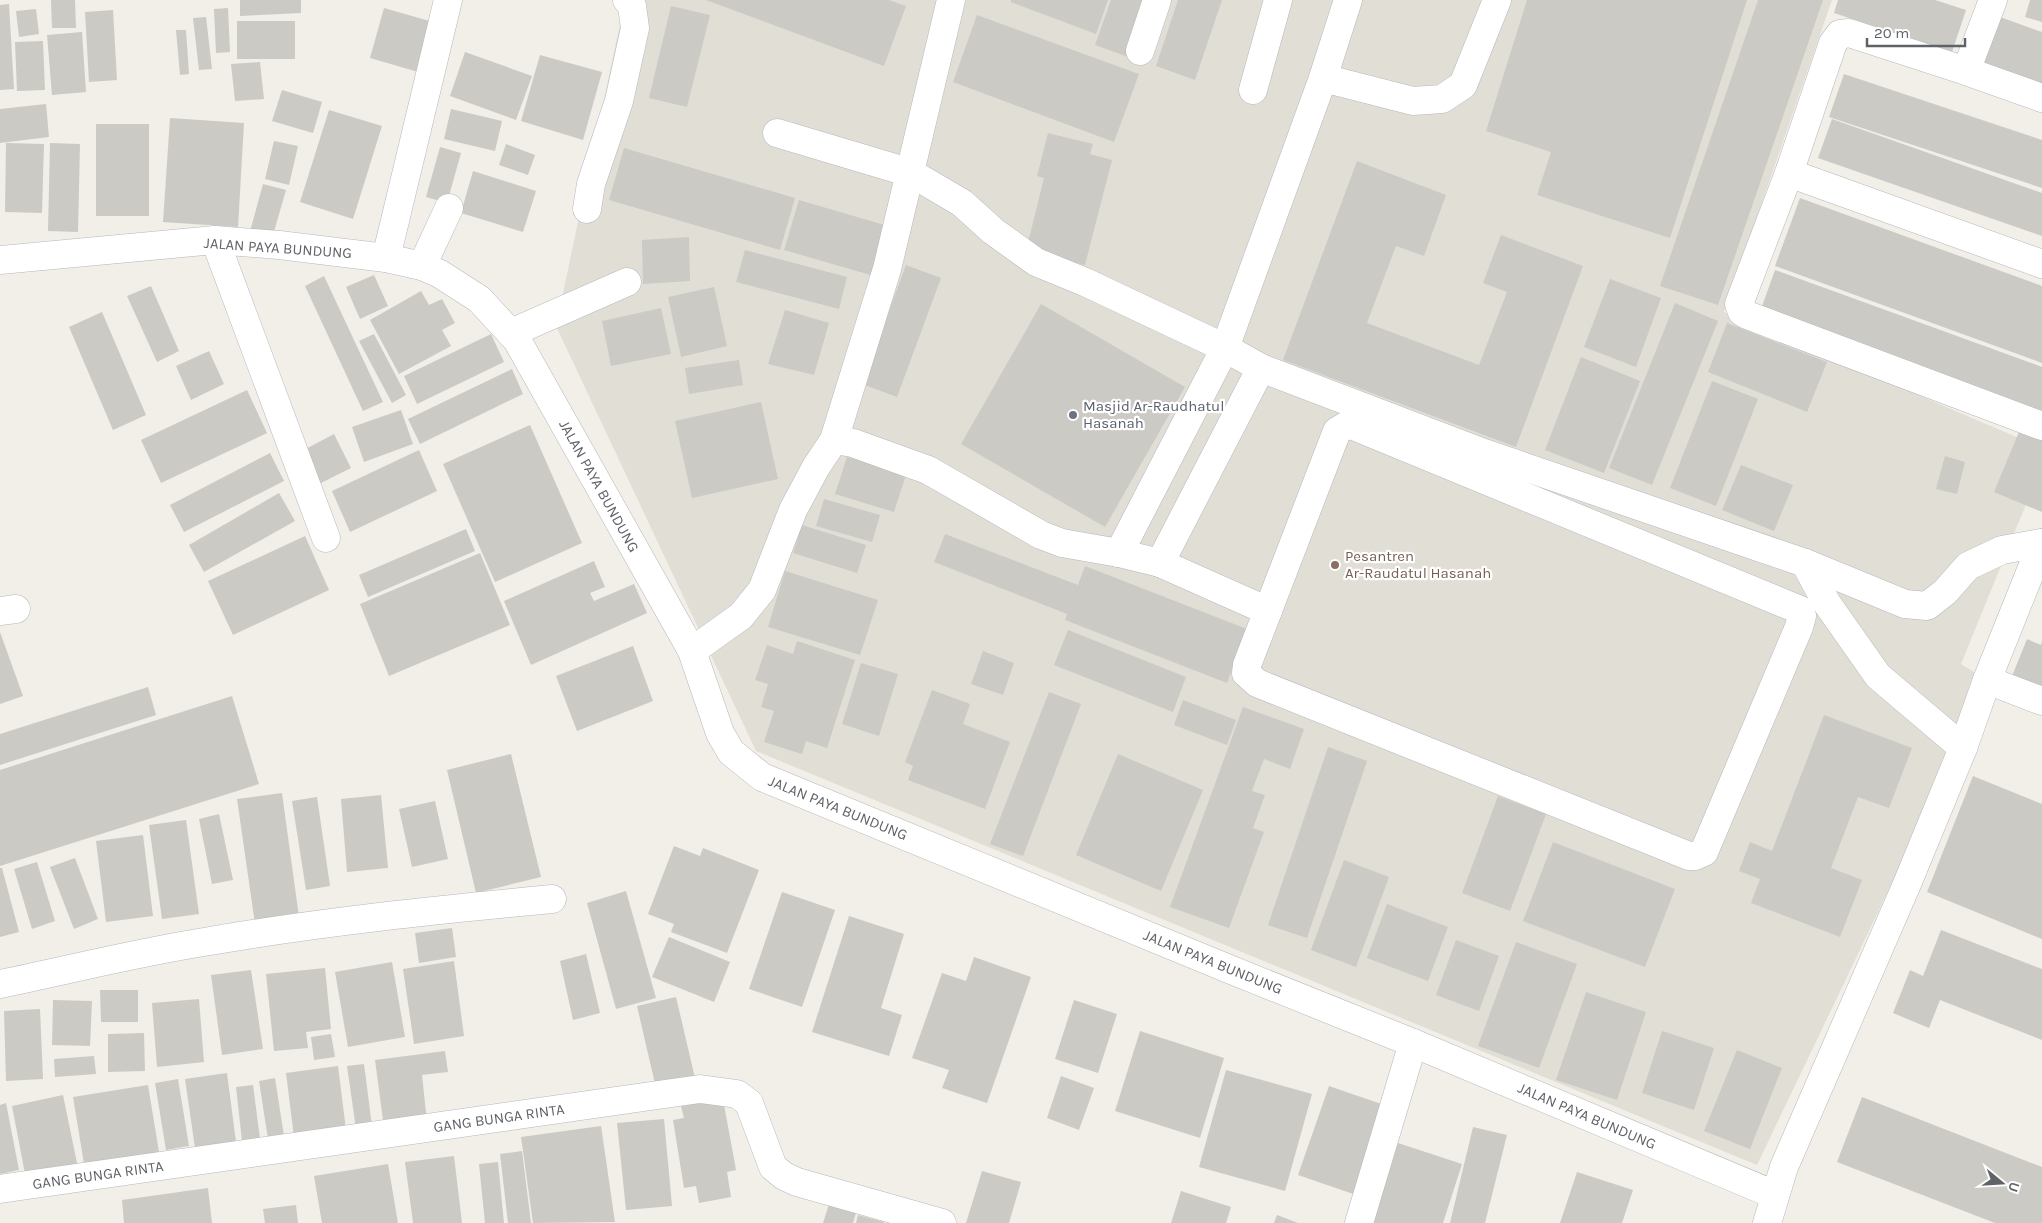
<svg xmlns="http://www.w3.org/2000/svg" width="2042" height="1223" viewBox="0 0 2042 1223" font-family="Karla,sans-serif">
<style>
.education{fill:#e1ded6}
.building{fill:#cccac5}
.lines{fill:none;stroke-linecap:round;stroke-linejoin:round}
.minor-casing{stroke:#b5b8bc;stroke-width:29}
.minor{stroke:#fff;stroke-width:28}
.worship-dot{fill:#6b7280;stroke:#fff;stroke-width:2}
.education-dot{fill:#8d6e63;stroke:#fff;stroke-width:2}
.labels{text-anchor:middle;stroke-width:4.5;stroke-linejoin:round;paint-order:stroke}
.street-label{font-size:15px;fill:#5f6368;stroke:#fff}
.worship-label{font-size:15px;fill:#5b616d;stroke:#fff;text-anchor:start}
.education-label{font-size:15px;fill:#785e54;stroke:#fff;text-anchor:start}
</style>
<rect width="100%" height="100%" fill="#f1efe8"/>
<path class="education" d="M 625,0 L 1832,0 L 1724,312 L 2042,448 L 2042,465 L 1961,664 L 1987,680 L 1956,749 L 1757,1165 L 756,751 L 556,326 Z"/>
<g class="building">
<path d="M 51,0 L 75,0 L 76,28 L 52,28 Z"/>
<path d="M 240,0 L 301,0 L 301,13 L 240,16 Z"/>
<path d="M 706,0 L 889,0 L 906,6 L 884,66 Z"/>
<path d="M 1011,0 L 1108,0 L 1096,34 L 1011,2 Z"/>
<path d="M 1111,0 L 1151,0 L 1131,58 L 1095,45 Z"/>
<path d="M 1178,0 L 1222,0 L 1195,80 L 1156,66 Z"/>
<path d="M 1527,0 L 1747,0 L 1670,238 L 1537,195 L 1551,152 L 1486,131 Z"/>
<path d="M 1758,0 L 1823,0 L 1718,305 L 1660,286 Z"/>
<path d="M 1838,0 L 1935,0 L 1966,10 L 1952,52 L 1834,13 Z"/>
<path d="M 2030,0 L 2042,0 L 2042,22 L 2025,17 Z"/>
<path d="M 9,4 L 14,89 L 0,90 L 0,5 Z"/>
<path d="M 671,6 L 710,15 L 687,107 L 649,98 Z"/>
<path d="M 228,8 L 230,52 L 216,53 L 214,9 Z"/>
<path d="M 384,8 L 440,24 L 425,74 L 370,58 Z"/>
<path d="M 36,9 L 39,34 L 19,37 L 16,11 Z"/>
<path d="M 113,10 L 117,80 L 89,82 L 85,12 Z"/>
<path d="M 977,15 L 1139,74 L 1114,142 L 953,82 Z"/>
<path d="M 206,17 L 212,69 L 199,70 L 193,18 Z"/>
<path d="M 2000,17 L 2042,32 L 2042,88 L 1982,67 Z"/>
<rect x="237" y="21" width="58" height="38"/>
<path d="M 176,30 L 186,30 L 189,74 L 180,75 Z"/>
<path d="M 82,32 L 86,92 L 52,95 L 47,35 Z"/>
<path d="M 43,41 L 45,90 L 17,91 L 15,42 Z"/>
<path d="M 465,52 L 532,76 L 516,120 L 450,96 Z"/>
<path d="M 540,55 L 602,72 L 583,140 L 521,121 Z"/>
<path d="M 260,62 L 264,99 L 235,101 L 231,64 Z"/>
<path d="M 1844,74 L 2042,140 L 2042,188 L 1829,117 Z"/>
<path d="M 282,90 L 322,102 L 313,133 L 272,121 Z"/>
<path d="M 46,104 L 49,137 L 0,143 L 0,109 Z"/>
<path d="M 451,109 L 502,121 L 495,151 L 444,139 Z"/>
<path d="M 329,110 L 382,126 L 353,219 L 300,202 Z"/>
<path d="M 170,118 L 244,123 L 238,227 L 163,222 Z"/>
<path d="M 1832,119 L 2042,193 L 2042,236 L 1818,158 Z"/>
<rect x="96" y="124" width="53" height="92"/>
<path d="M 1048,133 L 1093,144 L 1090,154 L 1112,160 L 1085,265 L 1026,251 L 1044,178 L 1037,176 Z"/>
<path d="M 274,141 L 298,146 L 289,185 L 265,179 Z"/>
<path d="M 6,143 L 44,144 L 42,213 L 5,212 Z"/>
<path d="M 50,143 L 80,144 L 78,232 L 48,231 Z"/>
<path d="M 506,144 L 535,155 L 528,175 L 499,165 Z"/>
<path d="M 440,147 L 461,153 L 447,203 L 426,197 Z"/>
<path d="M 624,148 L 795,198 L 780,250 L 609,200 Z"/>
<path d="M 1357,161 L 1446,195 L 1424,256 L 1396,246 L 1367,323 L 1479,365 L 1507,292 L 1483,283 L 1501,235 L 1583,266 L 1516,447 L 1283,360 Z"/>
<path d="M 473,171 L 536,191 L 523,232 L 461,213 Z"/>
<path d="M 263,184 L 286,190 L 271,242 L 249,235 Z"/>
<path d="M 1800,198 L 2042,286 L 2042,363 L 1775,266 Z"/>
<path d="M 799,200 L 888,226 L 874,276 L 784,250 Z"/>
<path d="M 689,237 L 690,281 L 643,284 L 642,240 Z"/>
<path d="M 745,250 L 847,277 L 839,309 L 736,282 Z"/>
<path d="M 906,265 L 941,278 L 897,397 L 862,384 Z"/>
<path d="M 1775,270 L 2042,367 L 2042,414 L 1760,312 Z"/>
<path d="M 374,275 L 388,306 L 360,319 L 346,287 Z"/>
<path d="M 324,276 L 383,402 L 363,411 L 305,286 Z"/>
<path d="M 1610,279 L 1661,298 L 1636,367 L 1584,347 Z"/>
<path d="M 151,286 L 179,351 L 157,362 L 127,296 Z"/>
<path d="M 714,287 L 727,346 L 681,357 L 668,297 Z"/>
<path d="M 421,291 L 429,305 L 442,299 L 455,323 L 442,330 L 451,346 L 399,374 L 370,320 Z"/>
<path d="M 1675,303 L 1718,321 L 1652,485 L 1609,468 Z"/>
<path d="M 1041,304 L 1185,387 L 1105,527 L 961,444 Z"/>
<path d="M 661,308 L 671,354 L 611,366 L 602,321 Z"/>
<path d="M 785,310 L 829,323 L 814,375 L 768,364 Z"/>
<path d="M 102,312 L 146,415 L 113,430 L 69,327 Z"/>
<path d="M 1727,323 L 1827,362 L 1807,412 L 1708,372 Z"/>
<path d="M 374,334 L 406,395 L 392,403 L 359,341 Z"/>
<path d="M 491,334 L 504,362 L 417,404 L 404,376 Z"/>
<path d="M 209,351 L 224,384 L 191,400 L 176,366 Z"/>
<path d="M 1581,357 L 1640,381 L 1604,473 L 1545,450 Z"/>
<path d="M 739,360 L 743,385 L 689,394 L 685,368 Z"/>
<path d="M 512,369 L 523,394 L 420,444 L 408,419 Z"/>
<path d="M 1712,381 L 1758,399 L 1716,506 L 1670,488 Z"/>
<path d="M 247,390 L 267,433 L 161,483 L 141,440 Z"/>
<path d="M 761,402 L 778,479 L 692,498 L 675,421 Z"/>
<path d="M 401,410 L 413,444 L 364,462 L 352,427 Z"/>
<path d="M 530,425 L 582,543 L 495,582 L 443,464 Z"/>
<path d="M 2021,427 L 2042,435 L 2042,512 L 1994,492 Z"/>
<path d="M 334,434 L 351,468 L 317,485 L 300,452 Z"/>
<path d="M 419,450 L 437,491 L 350,532 L 332,491 Z"/>
<path d="M 270,453 L 284,481 L 184,532 L 170,505 Z"/>
<path d="M 1945,456 L 1965,462 L 1957,494 L 1936,489 Z"/>
<path d="M 847,457 L 906,475 L 894,512 L 835,494 Z"/>
<path d="M 1741,465 L 1793,485 L 1774,531 L 1722,510 Z"/>
<path d="M 279,493 L 295,521 L 204,572 L 189,545 Z"/>
<path d="M 824,499 L 880,515 L 872,542 L 816,526 Z"/>
<path d="M 802,525 L 866,545 L 857,573 L 793,553 Z"/>
<path d="M 466,529 L 475,551 L 368,597 L 359,575 Z"/>
<path d="M 945,534 L 1078,585 L 1085,566 L 1247,629 L 1227,683 L 1065,620 L 1067,614 L 934,562 Z"/>
<path d="M 305,536 L 329,590 L 233,635 L 208,581 Z"/>
<path d="M 480,553 L 510,625 L 389,676 L 360,604 Z"/>
<path d="M 594,561 L 605,587 L 590,593 L 594,601 L 634,584 L 647,613 L 531,665 L 504,601 Z"/>
<path d="M 785,571 L 878,600 L 860,655 L 768,627 Z"/>
<path d="M 1068,630 L 1186,677 L 1173,712 L 1054,665 Z"/>
<path d="M 0,632 L 23,696 L 0,704 Z"/>
<path d="M 2027,639 L 2041,645 L 2042,641 L 2042,699 L 2008,686 Z"/>
<path d="M 797,641 L 855,660 L 827,748 L 806,741 L 802,754 L 764,742 L 774,711 L 761,707 L 768,684 L 755,680 L 767,645 L 793,654 Z"/>
<path d="M 633,646 L 653,701 L 577,731 L 556,676 Z"/>
<path d="M 983,651 L 1014,663 L 1003,695 L 971,684 Z"/>
<path d="M 861,663 L 898,674 L 879,736 L 842,724 Z"/>
<path d="M 148,687 L 156,715 L 0,765 L 0,734 Z"/>
<path d="M 932,690 L 970,704 L 963,724 L 1010,742 L 985,809 L 908,780 L 913,766 L 905,762 Z"/>
<path d="M 1049,692 L 1081,704 L 1023,856 L 990,844 Z"/>
<path d="M 232,696 L 259,784 L 0,866 L 0,770 Z"/>
<path d="M 1183,700 L 1236,720 L 1227,745 L 1174,725 Z"/>
<path d="M 1243,707 L 1304,729 L 1290,769 L 1264,759 L 1252,791 L 1265,795 L 1253,828 L 1264,832 L 1229,928 L 1170,907 Z"/>
<path d="M 1824,715 L 1912,748 L 1889,808 L 1858,797 L 1831,868 L 1862,880 L 1840,937 L 1751,903 L 1760,879 L 1739,871 L 1750,842 L 1772,851 Z"/>
<path d="M 1328,747 L 1367,761 L 1307,938 L 1268,925 Z"/>
<path d="M 511,754 L 541,877 L 476,893 L 447,770 Z"/>
<path d="M 1118,754 L 1203,790 L 1161,891 L 1076,855 Z"/>
<path d="M 1973,776 L 2042,804 L 2042,939 L 1927,892 Z"/>
<path d="M 282,793 L 299,917 L 255,924 L 237,799 Z"/>
<path d="M 381,795 L 388,868 L 347,872 L 341,799 Z"/>
<path d="M 1498,796 L 1546,814 L 1510,911 L 1462,893 Z"/>
<path d="M 317,797 L 330,886 L 306,890 L 292,801 Z"/>
<path d="M 435,801 L 448,859 L 412,867 L 399,809 Z"/>
<path d="M 219,814 L 233,880 L 212,884 L 199,819 Z"/>
<path d="M 186,820 L 199,914 L 162,919 L 149,825 Z"/>
<path d="M 143,835 L 153,916 L 106,922 L 96,841 Z"/>
<path d="M 1553,842 L 1675,889 L 1645,967 L 1523,921 Z"/>
<path d="M 674,846 L 700,856 L 703,848 L 759,870 L 727,953 L 671,932 L 674,924 L 648,914 Z"/>
<path d="M 75,858 L 98,919 L 74,929 L 50,867 Z"/>
<path d="M 1344,860 L 1389,877 L 1356,967 L 1311,950 Z"/>
<path d="M 37,862 L 55,921 L 32,929 L 14,869 Z"/>
<path d="M 0,868 L 2,868 L 19,932 L 0,937 Z"/>
<path d="M 626,891 L 656,998 L 616,1009 L 587,903 Z"/>
<path d="M 782,892 L 835,910 L 802,1007 L 749,989 Z"/>
<path d="M 1387,904 L 1448,927 L 1428,981 L 1367,958 Z"/>
<path d="M 849,916 L 904,934 L 881,1008 L 902,1015 L 889,1056 L 812,1032 Z"/>
<path d="M 452,928 L 456,957 L 419,963 L 415,933 Z"/>
<path d="M 1941,930 L 2042,969 L 2042,1040 L 1940,1000 L 1929,1028 L 1893,1013 L 1910,970 L 1923,976 Z"/>
<path d="M 669,937 L 730,962 L 714,1002 L 652,977 Z"/>
<path d="M 1456,940 L 1499,956 L 1479,1011 L 1436,995 Z"/>
<path d="M 1516,942 L 1577,964 L 1539,1068 L 1478,1046 Z"/>
<path d="M 586,954 L 600,1013 L 573,1020 L 560,961 Z"/>
<path d="M 974,957 L 1031,977 L 987,1103 L 942,1088 L 949,1070 L 912,1058 L 942,973 L 966,981 Z"/>
<path d="M 454,961 L 464,1036 L 414,1044 L 403,969 Z"/>
<path d="M 392,962 L 405,1037 L 348,1047 L 335,972 Z"/>
<path d="M 325,968 L 331,1029 L 306,1032 L 308,1048 L 274,1051 L 266,974 Z"/>
<path d="M 251,970 L 263,1049 L 222,1055 L 211,975 Z"/>
<path d="M 100,990 L 138,990 L 138,1022 L 101,1022 Z"/>
<path d="M 1586,992 L 1646,1012 L 1617,1100 L 1556,1080 Z"/>
<path d="M 676,997 L 695,1078 L 656,1088 L 637,1006 Z"/>
<path d="M 199,999 L 204,1062 L 157,1067 L 152,1003 Z"/>
<path d="M 53,1000 L 92,1001 L 90,1046 L 52,1045 Z"/>
<path d="M 1074,1000 L 1117,1014 L 1098,1073 L 1055,1059 Z"/>
<path d="M 40,1009 L 43,1079 L 6,1081 L 4,1011 Z"/>
<path d="M 1140,1031 L 1224,1058 L 1200,1138 L 1115,1111 Z"/>
<path d="M 1662,1031 L 1714,1048 L 1694,1110 L 1642,1093 Z"/>
<path d="M 144,1033 L 145,1071 L 108,1072 L 108,1034 Z"/>
<path d="M 331,1034 L 335,1057 L 314,1060 L 311,1037 Z"/>
<path d="M 1737,1050 L 1782,1068 L 1750,1149 L 1704,1131 Z"/>
<path d="M 445,1051 L 448,1072 L 422,1075 L 427,1122 L 384,1128 L 375,1060 Z"/>
<path d="M 94,1056 L 96,1074 L 55,1077 L 54,1059 Z"/>
<path d="M 364,1064 L 372,1126 L 356,1129 L 347,1066 Z"/>
<path d="M 338,1066 L 346,1130 L 294,1137 L 286,1073 Z"/>
<path d="M 1226,1070 L 1312,1094 L 1285,1191 L 1199,1167 Z"/>
<path d="M 227,1073 L 236,1142 L 195,1148 L 185,1079 Z"/>
<path d="M 1061,1076 L 1094,1088 L 1079,1130 L 1047,1118 Z"/>
<path d="M 275,1078 L 284,1136 L 268,1139 L 259,1081 Z"/>
<path d="M 178,1079 L 189,1146 L 166,1150 L 155,1083 Z"/>
<path d="M 148,1085 L 160,1158 L 85,1170 L 73,1097 Z"/>
<path d="M 253,1085 L 260,1139 L 242,1141 L 236,1087 Z"/>
<path d="M 1329,1086 L 1390,1107 L 1359,1196 L 1298,1175 Z"/>
<path d="M 63,1095 L 78,1168 L 26,1179 L 12,1106 Z"/>
<path d="M 1862,1097 L 2042,1167 L 2042,1223 L 1995,1223 L 1837,1162 Z"/>
<path d="M 723,1099 L 736,1170 L 727,1172 L 731,1197 L 699,1203 L 696,1186 L 684,1188 L 673,1120 L 684,1118 L 681,1106 Z"/>
<path d="M 6,1103 L 19,1170 L 0,1174 L 0,1105 Z"/>
<path d="M 664,1119 L 672,1206 L 626,1210 L 617,1123 Z"/>
<path d="M 601,1126 L 615,1222 L 533,1223 L 521,1137 Z"/>
<path d="M 1473,1127 L 1507,1135 L 1485,1223 L 1450,1223 Z"/>
<path d="M 1398,1143 L 1462,1164 L 1443,1223 L 1372,1223 Z"/>
<path d="M 522,1151 L 531,1223 L 508,1223 L 500,1154 Z"/>
<path d="M 454,1156 L 462,1223 L 413,1223 L 405,1162 Z"/>
<path d="M 498,1162 L 504,1223 L 485,1223 L 479,1164 Z"/>
<path d="M 388,1164 L 398,1223 L 322,1223 L 314,1176 Z"/>
<path d="M 982,1171 L 1021,1182 L 1009,1223 L 966,1223 Z"/>
<path d="M 1577,1172 L 1633,1190 L 1622,1223 L 1560,1223 Z"/>
<path d="M 208,1188 L 212,1223 L 124,1223 L 122,1200 Z"/>
<path d="M 1181,1191 L 1231,1207 L 1226,1223 L 1171,1223 Z"/>
<path d="M 829,1204 L 856,1213 L 853,1223 L 823,1223 Z"/>
<path d="M 296,1205 L 298,1223 L 265,1223 L 263,1209 Z"/>
<path d="M 858,1215 L 884,1222 L 884,1223 L 856,1223 Z"/>
<path d="M 1277,1215 L 1298,1223 L 1274,1223 Z"/>
</g>
<g class="lines">
<defs>
<g id="minor">
<path d="M 1140,51 L 1157,0"/>
<path d="M 1966,71 L 1993,0"/>
<path d="M 1323,78 L 1413,101 L 1442,99 L 1463,85 L 1497,0"/>
<path d="M 1253,90 L 1278,0"/>
<path d="M 2042,98 L 1966,71 L 1849,33 L 1840,34 L 1833,43 L 1789,173 L 1739,304 L 1742,312 L 1747,315 L 2042,426"/>
<path d="M 777,133 L 911,173 L 962,203 L 993,231 L 1036,262 L 1085,282 L 1225,348 L 1261,368 L 1484,453 L 1805,563 L 1826,602 L 1878,676 L 1963,748"/>
<path d="M 1789,173 L 2042,264"/>
<path d="M 587,209 L 591,184 L 619,101 L 635,28 L 632,6 L 627,0"/>
<path d="M 215,240 L 326,538"/>
<path d="M 386,258 L 448,0"/>
<path d="M 0,260 L 215,240 L 279,245 L 386,258 L 422,266 L 440,274 L 479,299 L 517,340 L 692,651 L 720,733 L 731,752 L 762,777 L 1229,969 L 1413,1043 L 1775,1195"/>
<path d="M 422,266 L 449,208"/>
<path d="M 511,333 L 627,282"/>
<path d="M 1349,424 L 1800,610 L 1802,616 L 1799,627 L 1704,852 L 1695,856 L 1689,856 L 1257,683 L 1246,673 L 1247,665 L 1337,431 Z"/>
<path d="M 834,440 L 853,443 L 928,470 L 1041,535 L 1062,543 L 1119,553 L 1160,563 L 1268,611"/>
<path d="M 1119,553 L 1225,348 L 1323,78 L 1348,0"/>
<path d="M 1160,563 L 1261,368"/>
<path d="M 1805,563 L 1905,604 L 1927,606 L 1945,592 L 1968,566 L 2002,550 L 2041,543"/>
<path d="M 0,611 L 16,609"/>
<path d="M 692,651 L 741,616 L 762,590 L 793,510 L 816,467 L 834,440 L 887,269 L 951,0"/>
<path d="M 1987,680 L 2042,701"/>
<path d="M 0,984 C 68,970 135,953 204,942 C 319,922 436,910 552,899"/>
<path d="M 0,1189 L 700,1089 L 737,1094 L 749,1103 L 773,1167 L 784,1176 L 797,1182 L 942,1223"/>
<path d="M 1359,1223 L 1413,1043"/>
<path d="M 1767,1223 L 1784,1167 L 1907,884 L 1963,748 L 1987,680 L 2042,543"/>
</g>
</defs>
<use href="#minor" class="minor-casing"/>
<use href="#minor" class="minor"/>
</g>
<circle class="worship-dot" cx="1073" cy="415" r="5"/>
<circle class="education-dot" cx="1335" cy="565" r="5"/>
<g class="labels">
<g class="street-label">
<text transform="translate(278 248) rotate(4)" y="5">JALAN PAYA BUNDUNG</text>
<text transform="translate(599 486) rotate(61)" y="5">JALAN PAYA BUNDUNG</text>
<text transform="translate(838 808) rotate(22)" y="5">JALAN PAYA BUNDUNG</text>
<text transform="translate(1213 962) rotate(22)" y="5">JALAN PAYA BUNDUNG</text>
<text transform="translate(1587 1116) rotate(23)" y="5">JALAN PAYA BUNDUNG</text>
<text transform="translate(499 1118) rotate(-8)" y="5">GANG BUNGA RINTA</text>
<text transform="translate(98 1175) rotate(-8)" y="5">GANG BUNGA RINTA</text>
</g>
<g class="worship-label">
<text x="1083" y="411">Masjid Ar-Raudhatul<tspan x="1083" dy="17">Hasanah</tspan></text>
</g>
<g class="education-label">
<text x="1345" y="561">Pesantren<tspan x="1345" dy="17">Ar-Raudatul Hasanah</tspan></text>
</g>
</g>
<g transform="translate(2002 1183) rotate(108)" stroke="#ffffff" stroke-width="4" paint-order="stroke">
<path d="M0-4L9 19L0 12L-9 19Z" fill="#5f6368"/>
<text y="-8" font-size="14" font-weight="bold" text-anchor="middle" fill="#5f6368">U</text>
</g>
<path d="M1867 38v8h98v-8" fill="none" stroke="#5f6368" stroke-width="2.5"/>
<text x="1874" y="38" font-size="15" fill="#5f6368" stroke="#ffffff" stroke-width="4" paint-order="stroke">20 m</text>
</svg>
